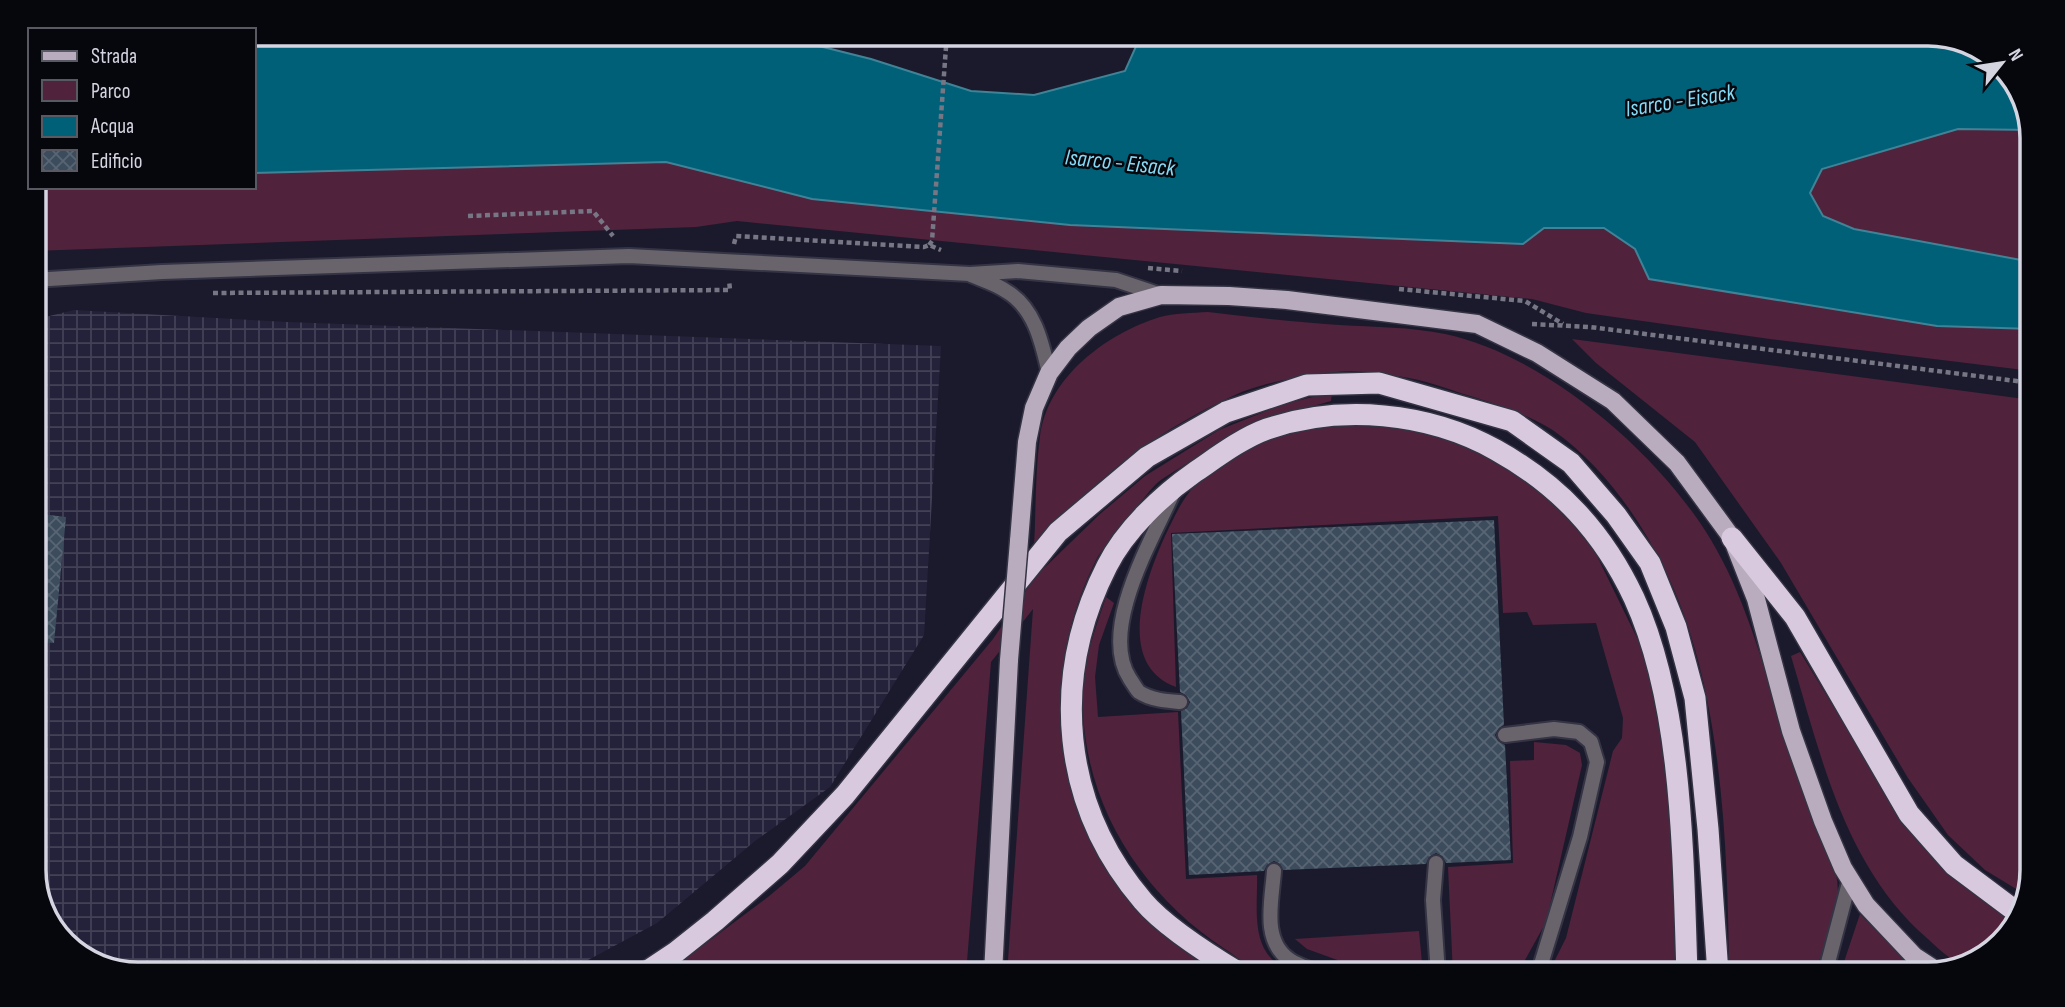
<svg xmlns="http://www.w3.org/2000/svg" width="2065" height="1007" viewBox="0 0 2065 1007" font-family="'Sofia Sans Condensed',sans-serif">
<style>
.industrial{fill:url(#industrial-grid)}
.green{fill:#51223c}
.water{fill:#006077;stroke:#408397;stroke-width:2}
.building{fill:url(#building-cross-hatch)}
.lines{fill:none;stroke-linecap:round;stroke-linejoin:round}
.lane-casing{stroke:#353445;stroke-width:18}
.street-casing{stroke:#353445;stroke-width:18}
.primary-casing{stroke:#353445;stroke-width:21}
.highway-casing{stroke:#353445;stroke-width:24}
.path{stroke:#767685;stroke-width:4.5;stroke-dasharray:5 3.5;stroke-linecap:butt}
.lane{stroke:#69646c;stroke-width:14}
.street{stroke:#69646c;stroke-width:14}
.primary{stroke:#b8acbe;stroke-width:18}
.highway{stroke:#d8c9de;stroke-width:21}
.primary-bridge-casing{stroke:#353445;stroke-width:21;stroke-linecap:butt}
.primary-bridge{stroke:#b8acbe;stroke-width:18}
.labels{text-anchor:middle;stroke-width:5;stroke-linejoin:round;paint-order:stroke}
.water-label{font-size:23px;font-style:italic;fill:#85daf5;stroke:#06060d}
.rim{fill:none;stroke:#d4d5e1;stroke-width:3.5}
</style>
<defs>
<pattern id="industrial-grid" width="8" height="8" patternUnits="userSpaceOnUse" patternTransform="scale(1.75)"><rect width="8" height="8" fill="#23223a"/><path d="M0 4h8M4 0v8" fill="none" stroke="#424156"/></pattern>
<pattern id="building-cross-hatch" width="8" height="8" patternUnits="userSpaceOnUse" patternTransform="scale(1.75)"><rect width="8" height="8" fill="#3d4c5c"/><path d="M0 0l8 8M0 8l8-8" fill="none" stroke="#586573"/></pattern>
</defs>
<rect width="100%" height="100%" fill="#1b1a2c"/>
<path class="industrial" d="M 74,310 L 287,322 L 941,346 L 924,635 L 830,787 L 755,841 L 657,923 L 562,974 L 137,974 L 92,963 L 51,928 L 34,877 L 33,320 Z"/>
<g class="green">
<path d="M 1958,129 L 2031,130 L 2032,262 L 1854,229 L 1823,216 L 1809,193 L 1822,170 Z"/>
<path d="M 666,162 L 813,199 L 1070,225 L 1523,244 L 1544,228 L 1604,228 L 1635,249 L 1937,326 L 2032,329 L 2032,371 L 1770,339 L 1586,313 L 1532,299 L 737,221 L 696,227 L 33,251 L 33,187 L 254,187 L 254,173 Z"/>
<path d="M 1208,312 C 1251,317 1295,322 1339,325 C 1374,327 1411,327 1445,334 C 1545,355 1659,453 1711,540 C 1744,595 1760,656 1780,717 C 1791,750 1804,783 1816,816 C 1826,843 1842,874 1837,903 C 1832,927 1822,951 1815,974 L 1729,974 C 1728,846 1722,683 1664,568 C 1639,517 1601,464 1554,431 C 1535,418 1499,405 1477,398 C 1455,392 1432,382 1409,378 C 1391,375 1369,371 1351,371 C 1319,372 1263,382 1235,395 C 1186,417 1136,448 1096,485 C 1074,504 1055,527 1034,548 C 1036,511 1035,473 1040,436 C 1048,377 1106,334 1160,317 C 1174,313 1192,313 1208,312 Z"/>
<path d="M 1572,339 L 2032,400 L 2032,870 L 2026,895 L 1985,870 L 1948,835 L 1908,778 L 1781,563 L 1695,442 L 1596,363 Z"/>
<path d="M 1332,392 L 1331,401 C 1277,416 1232,433 1186,464 C 1176,471 1163,477 1155,485 C 1143,498 1133,513 1122,527 C 1114,537 1102,548 1096,560 C 1035,682 1055,814 1144,916 C 1165,939 1194,958 1220,974 L 1007,974 L 1033,609 L 991,662 L 966,974 L 665,974 L 768,897 L 805,866 L 993,639 L 1036,576 L 1100,514 L 1145,476 L 1219,430 L 1281,405 Z"/>
<path d="M 1381,422 L 1420,428 L 1498,457 L 1552,499 L 1595,552 L 1639,642 L 1655,694 L 1666,746 L 1674,869 L 1676,974 L 1554,974 L 1555,960 L 1566,938 L 1613,751 L 1622,738 L 1623,718 L 1596,623 L 1533,625 L 1527,612 L 1503,613 L 1498,516 L 1171,533 L 1176,687 C 1114,664 1146,578 1165,536 C 1177,511 1187,488 1210,472 C 1239,451 1277,433 1312,426 C 1333,421 1359,423 1381,422 Z"/>
<path d="M 1106,597 L 1114,603 L 1099,645 L 1095,677 L 1098,717 L 1178,712 L 1186,879 L 1257,875 C 1258,904 1250,945 1278,964 C 1285,968 1295,971 1304,974 C 1292,974 1272,977 1261,973 C 1249,967 1237,957 1225,949 C 1144,896 1087,810 1083,711 C 1080,669 1093,636 1106,597 Z"/>
<path d="M 1800,652 L 1862,753 L 2018,920 L 1985,956 L 1961,964 C 1944,956 1933,943 1919,931 C 1843,859 1820,753 1791,656 Z"/>
<path d="M 1534,742 L 1566,745 L 1580,753 L 1582,765 L 1546,922 L 1525,960 L 1526,974 L 1453,974 L 1448,867 L 1513,863 L 1510,761 L 1534,760 Z"/>
<path d="M 1860,914 L 1898,953 L 1924,974 L 1840,974 Z"/>
<path d="M 1419,931 L 1423,974 L 1376,974 L 1307,949 L 1295,939 Z"/>
</g>
<path class="water" d="M 254,33 L 767,33 L 871,59 L 971,91 L 1034,95 L 1125,71 L 1142,33 L 1928,33 L 1973,44 L 2014,80 L 2031,130 L 1958,129 L 1822,169 L 1810,193 L 1823,216 L 1854,229 L 2032,262 L 2032,329 L 1937,326 L 1649,279 L 1635,249 L 1604,228 L 1544,228 L 1523,244 L 1070,225 L 812,199 L 666,162 L 254,173 Z"/>
<g class="building">
<path d="M 33,513 L 66,517 L 54,643 L 33,641 Z"/>
<path d="M 1494,520 L 1504,725 L 1499,728 L 1495,735 L 1498,741 L 1505,745 L 1511,860 L 1446,863 L 1442,856 L 1436,853 L 1429,857 L 1426,864 L 1283,870 L 1280,864 L 1274,861 L 1267,865 L 1264,871 L 1189,875 L 1181,711 L 1187,708 L 1190,702 L 1186,695 L 1180,692 L 1172,534 Z"/>
</g>
<g class="lines">
<defs>
<g id="lane">
<path d="M 1173,493 C 1152,540 1098,630 1130,679 C 1133,683 1136,689 1139,692 C 1151,700 1167,701 1180,702"/>
<path d="M 1505,735 L 1554,729 L 1579,732 L 1591,742 L 1597,762 L 1580,837 L 1538,974"/>
<path d="M 1436,863 L 1433,900 L 1438,974"/>
<path d="M 1274,871 C 1272,900 1261,941 1290,960 C 1299,966 1311,969 1321,974"/>
<path d="M 1825,974 L 1850,879"/>
</g>
<g id="street">
<path d="M 971,275 C 983,280 996,284 1006,291 C 1035,308 1042,343 1049,373"/>
<path d="M 33,280 L 162,272 L 629,256 L 970,274 L 1018,271 L 1116,280 L 1161,295"/>
</g>
<g id="primary">
<path d="M 1019,541 L 1027,442 L 1034,408 L 1049,373 L 1068,348 L 1089,328 L 1119,307 L 1161,295 L 1229,296 L 1287,300 L 1477,324 L 1537,353 L 1613,401 L 1677,463 L 1732,538 L 1756,599 L 1791,731 L 1823,821 L 1843,868 L 1866,905 L 1914,956 L 1937,971"/>
<path d="M 993,974 L 1009,660"/>
</g>
<g id="highway">
<path d="M 1732,538 L 1795,617 L 1909,814 L 1954,865 L 2010,907 L 2022,912"/>
<path d="M 643,974 L 676,952 L 715,921 L 780,864 L 845,795 L 1058,532 L 1147,457 L 1226,412 L 1307,385 L 1379,383 L 1512,421 L 1571,463 L 1616,515 L 1650,563 L 1676,627 L 1695,698 L 1708,829 L 1718,974"/>
<path d="M 1241,974 C 1211,956 1165,927 1143,901 C 1061,805 1050,678 1107,566 C 1125,530 1162,495 1195,472 C 1217,457 1242,438 1267,429 C 1341,404 1428,412 1496,450 C 1559,485 1603,532 1634,598 C 1683,705 1683,857 1687,974"/>
</g>
</defs>
<use href="#lane" class="lane-casing"/>
<use href="#street" class="street-casing"/>
<use href="#primary" class="primary-casing"/>
<use href="#highway" class="highway-casing"/>
<g class="path">
<path d="M 468,216 L 593,211 L 613,236"/>
<path d="M 734,244 L 736,236 L 924,247 L 929,245 L 941,250"/>
<path d="M 929,245 L 932,241 L 947,33"/>
<path d="M 1148,268 L 1182,271"/>
<path d="M 1399,289 L 1525,301 L 1563,324"/>
<path d="M 213,293 L 730,290 L 729,280"/>
<path d="M 1532,324 L 1590,327 L 2032,383"/>
</g>
<use href="#lane" class="lane"/>
<use href="#street" class="street"/>
<use href="#primary" class="primary"/>
<use href="#highway" class="highway"/>
<defs>
<path id="primary-bridge" d="M 1009,660 L 1019,541"/>
</defs>
<use href="#primary-bridge" class="primary-bridge-casing"/>
<use href="#primary-bridge" class="primary-bridge"/>
</g>
<g class="labels">
<g class="water-label">
<text transform="translate(1680 100) rotate(-9)" y="8">Isarco - Eisack</text>
<text transform="translate(1120 162) rotate(6)" y="8">Isarco - Eisack</text>
</g>
</g>
<path d="M0 0H2065V1007H0ZM138 46H1928A92 92 0 0 1 2020 138V870A92 92 0 0 1 1928 962H138A92 92 0 0 1 46 870V138A92 92 0 0 1 138 46Z" fill="#06060d" fill-rule="evenodd"/>
<path class="rim" d="M138 46H1928A92 92 0 0 1 2020 138V870A92 92 0 0 1 1928 962H138A92 92 0 0 1 46 870V138A92 92 0 0 1 138 46Z"/>
<rect x="28" y="28" width="228" height="161" fill="#06060d" stroke="#585962" stroke-width="2"/>
<rect x="42" y="51" width="35" height="10" fill="#b8acbe" stroke="#585962" stroke-width="2"/>
<text x="91" y="63" font-size="21" fill="#d4d5e1">Strada</text>
<rect x="42" y="80" width="35" height="21" fill="#51223c" stroke="#585962" stroke-width="2"/>
<text x="91" y="98" font-size="21" fill="#d4d5e1">Parco</text>
<rect x="42" y="116" width="35" height="21" fill="#006077" stroke="#585962" stroke-width="2"/>
<text x="91" y="133" font-size="21" fill="#d4d5e1">Acqua</text>
<rect x="42" y="150" width="35" height="21" fill="url(#building-cross-hatch)" stroke="#585962" stroke-width="2"/>
<text x="91" y="168" font-size="21" fill="#d4d5e1">Edificio</text>
<g transform="translate(2002 63) rotate(60)" stroke="#06060d" stroke-width="5" paint-order="stroke">
<path d="M0-5L12 26L0 18L-12 26Z" fill="#d4d5e1"/>
<text y="-10" font-size="19" font-weight="bold" text-anchor="middle" fill="#d4d5e1">N</text>
</g>
</svg>
